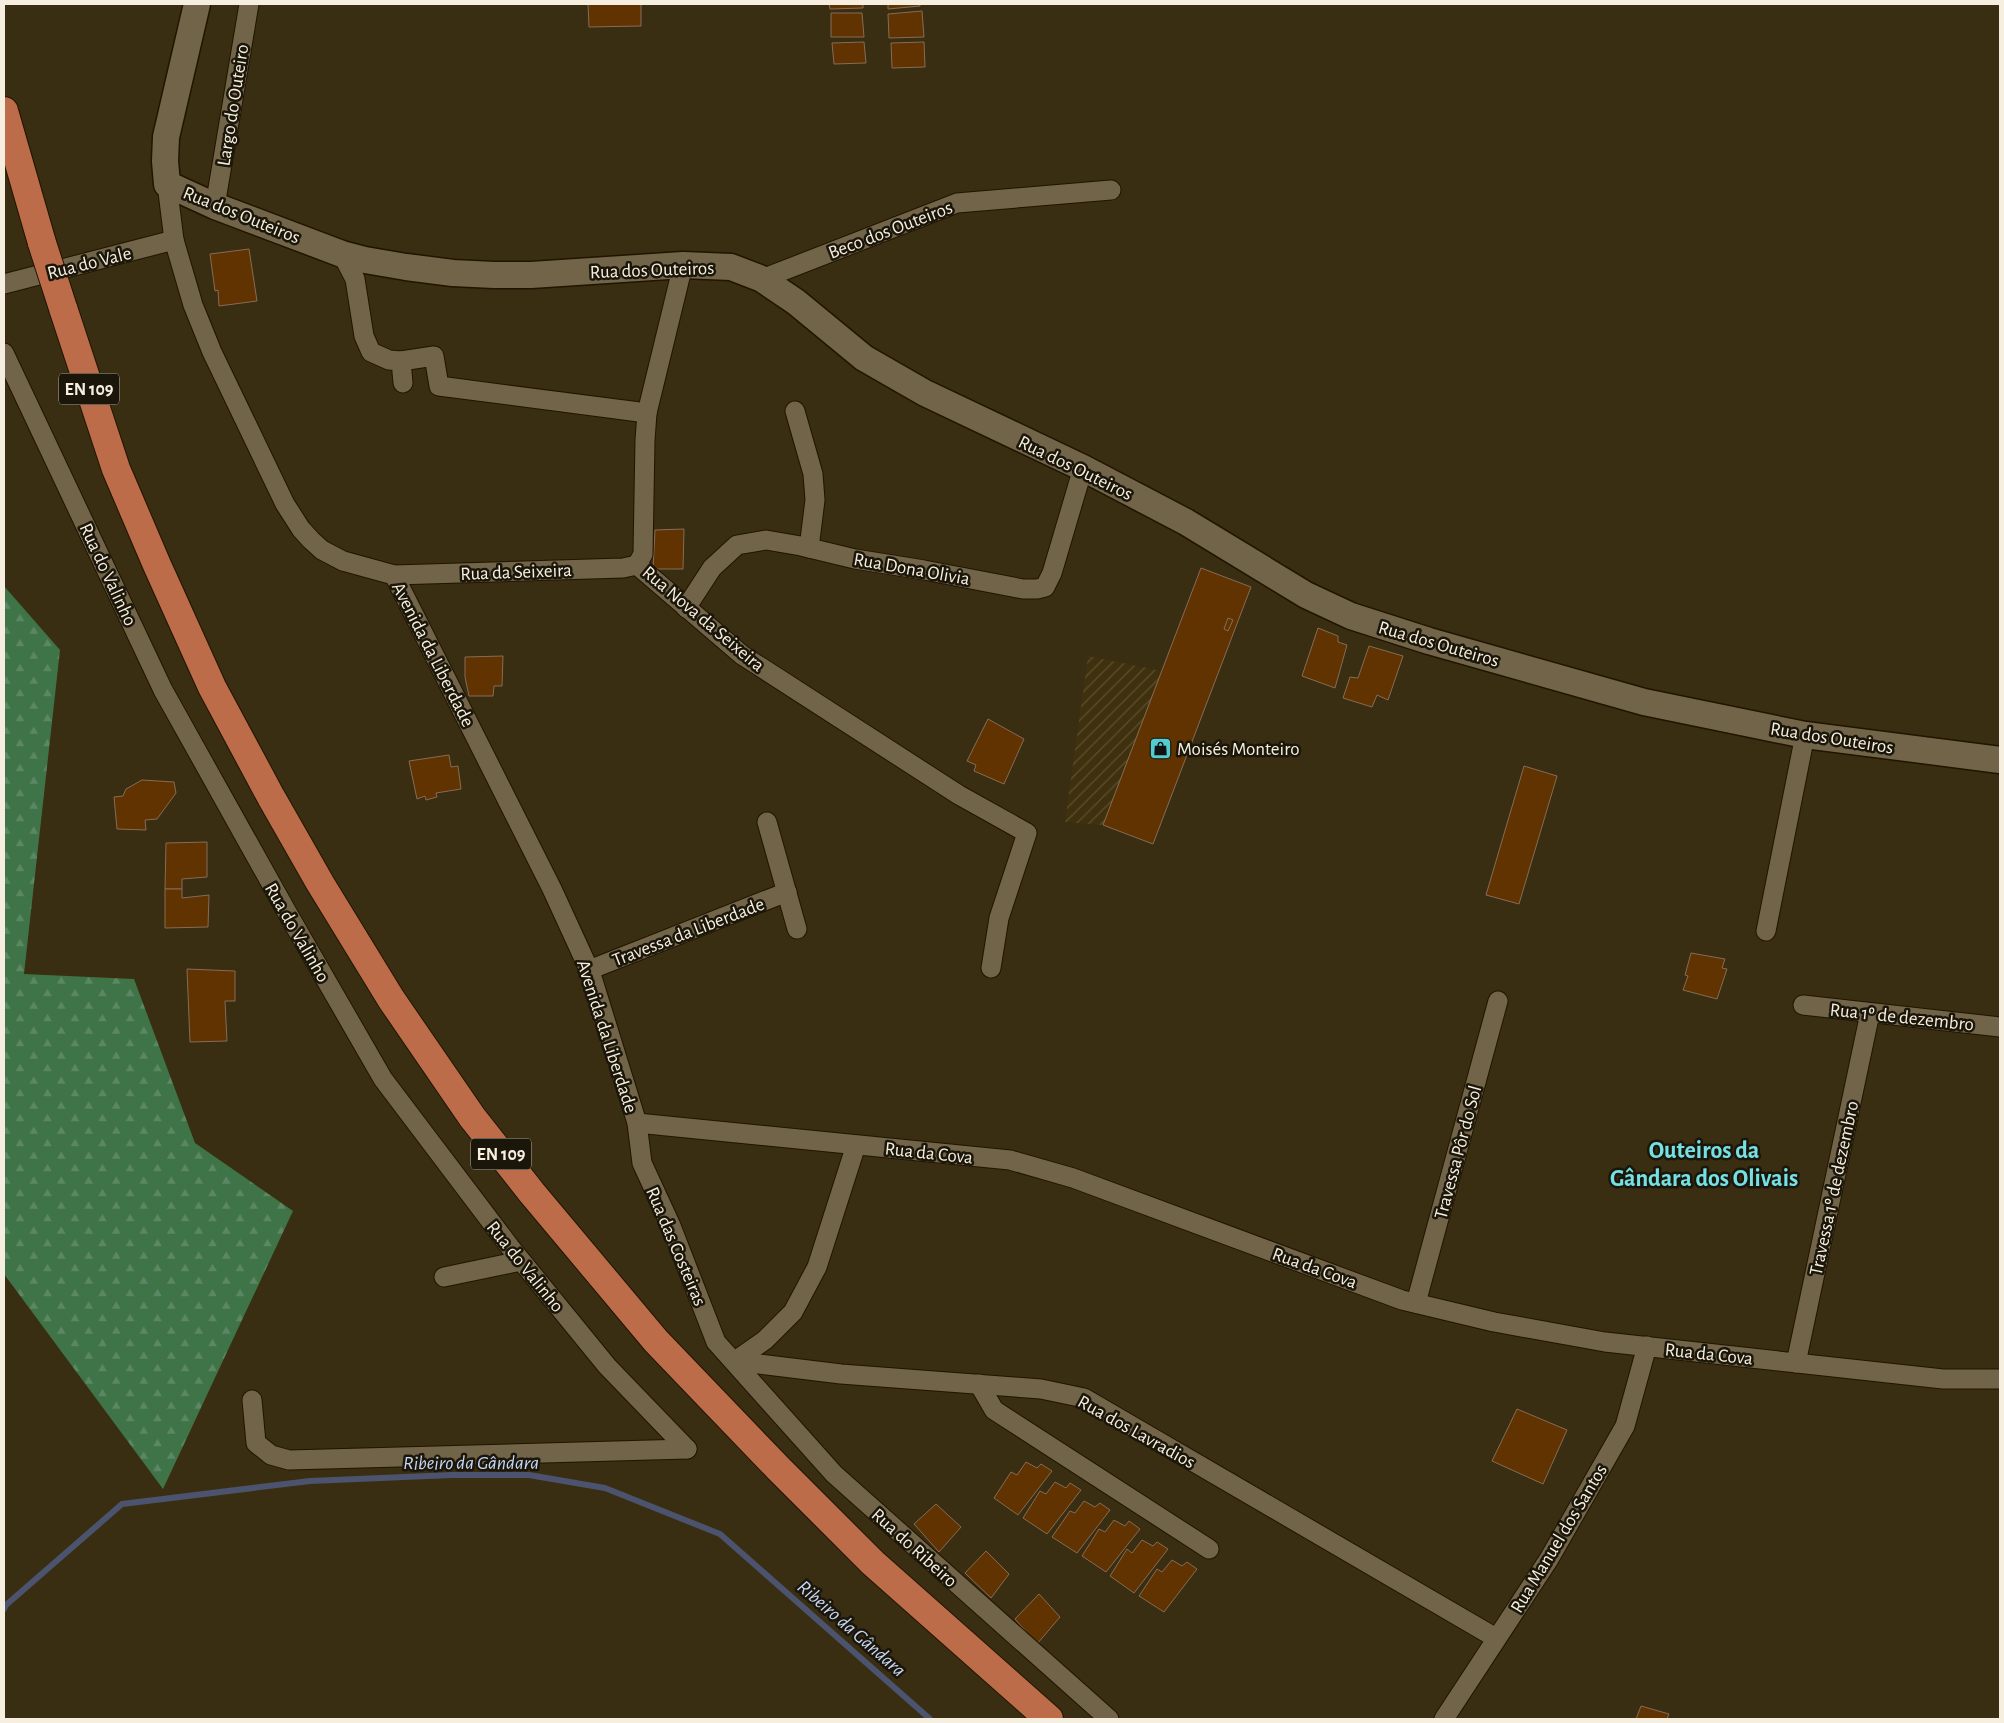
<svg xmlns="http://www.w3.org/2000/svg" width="2004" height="1723" viewBox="0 0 2004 1723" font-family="'Alegreya Sans',sans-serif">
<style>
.industrial{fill:url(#industrial-furrows)}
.forest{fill:url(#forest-firs)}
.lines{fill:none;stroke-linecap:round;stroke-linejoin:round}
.stream{stroke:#4c536e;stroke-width:6}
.building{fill:#613300;stroke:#866c57}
.street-casing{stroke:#201500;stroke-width:21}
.secondary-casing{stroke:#201500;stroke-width:29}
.primary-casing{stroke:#201500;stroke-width:30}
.street{stroke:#716448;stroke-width:19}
.secondary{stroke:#716448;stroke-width:26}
.primary{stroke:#bd6c4a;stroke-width:28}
.primary-bridge-casing{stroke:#201500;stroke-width:30;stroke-linecap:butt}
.primary-bridge{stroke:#bd6c4a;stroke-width:28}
.labels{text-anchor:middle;stroke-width:5;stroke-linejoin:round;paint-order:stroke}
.shield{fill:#1b160a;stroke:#b4ad9e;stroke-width:1}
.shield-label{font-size:18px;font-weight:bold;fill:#f6eede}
.street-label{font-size:19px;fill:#f6eede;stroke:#1b160a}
.poi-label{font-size:19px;fill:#f6eede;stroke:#1b160a;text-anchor:start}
.water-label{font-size:20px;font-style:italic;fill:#c6d6f6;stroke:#1b160a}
.district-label{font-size:24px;font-weight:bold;fill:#75e1e4;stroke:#1b160a}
</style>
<defs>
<pattern id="industrial-furrows" width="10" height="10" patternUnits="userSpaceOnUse" patternTransform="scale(1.25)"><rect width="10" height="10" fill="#40310e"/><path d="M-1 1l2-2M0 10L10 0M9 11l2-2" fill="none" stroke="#5c4f31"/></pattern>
<pattern id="forest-firs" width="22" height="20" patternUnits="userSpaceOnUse" patternTransform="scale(1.25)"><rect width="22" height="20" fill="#3f7348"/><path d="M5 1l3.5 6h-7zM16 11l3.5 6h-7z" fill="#5b8762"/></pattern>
</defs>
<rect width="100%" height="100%" fill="#392d12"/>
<path class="industrial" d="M 1088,656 L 1162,671 L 1103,825 L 1065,822 Z"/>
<path class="forest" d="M 4,586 L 60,650 L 24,974 L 134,979 L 195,1143 L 293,1211 L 163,1489 L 4,1274 Z"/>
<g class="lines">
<path class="stream" d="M 4,1609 L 6,1605 L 122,1504 L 310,1481 L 452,1475 L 529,1475 L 605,1488 L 720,1534 L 930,1719"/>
</g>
<g class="building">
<path d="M 588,4 L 641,4 L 641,26 L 589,27 Z"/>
<path d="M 829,4 L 863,4 L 863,8 L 830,9 Z"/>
<path d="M 888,4 L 920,4 L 920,6 L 888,9 Z"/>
<path d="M 922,11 L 924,37 L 889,38 L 888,14 Z"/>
<path d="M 831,13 L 862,13 L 864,37 L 831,37 Z"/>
<path d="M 864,42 L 866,63 L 834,64 L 832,43 Z"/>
<path d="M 924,42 L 925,67 L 892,68 L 891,43 Z"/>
<path d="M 249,249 L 257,301 L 219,306 L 218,290 L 215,291 L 210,254 Z"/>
<path d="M 684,529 L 683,569 L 653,569 L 655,530 Z"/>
<path d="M 1201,568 L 1251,587 L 1153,844 L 1103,825 Z"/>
<path d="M 1228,618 L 1233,620 L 1228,631 L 1224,629 Z"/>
<path d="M 1318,628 L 1338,636 L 1338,642 L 1347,645 L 1335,688 L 1302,676 Z"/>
<path d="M 1369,646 L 1403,656 L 1388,700 L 1377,695 L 1372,707 L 1343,698 L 1350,677 L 1358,678 Z"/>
<path d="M 503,656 L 502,686 L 494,686 L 493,696 L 469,696 L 465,677 L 465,657 Z"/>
<path d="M 988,719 L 1024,739 L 1004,784 L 974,771 L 976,765 L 967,761 Z"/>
<path d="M 449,755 L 451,767 L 458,766 L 461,789 L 436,793 L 437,797 L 426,800 L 425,796 L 417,799 L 409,761 Z"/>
<path d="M 1524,766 L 1557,776 L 1519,904 L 1486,895 Z"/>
<path d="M 142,780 L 174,782 L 176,793 L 157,819 L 145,820 L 146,830 L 117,829 L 114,797 L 123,796 L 126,789 Z"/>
<path d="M 207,842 L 207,877 L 182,879 L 182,889 L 165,889 L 166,843 Z"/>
<path d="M 165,889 L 182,889 L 182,898 L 209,895 L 208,927 L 165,928 Z"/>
<path d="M 1691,953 L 1725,959 L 1722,968 L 1727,969 L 1717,999 L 1683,990 L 1688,976 L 1685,975 Z"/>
<path d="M 187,969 L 235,971 L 235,1001 L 225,1001 L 227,1041 L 190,1042 Z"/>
<path d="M 1517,1409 L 1567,1430 L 1543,1484 L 1492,1461 Z"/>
<path d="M 1026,1462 L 1037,1468 L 1041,1464 L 1052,1471 L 1018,1515 L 994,1498 L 1011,1472 L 1017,1475 Z"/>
<path d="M 1055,1482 L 1066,1488 L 1070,1483 L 1081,1490 L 1047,1534 L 1023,1518 L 1040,1491 L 1046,1494 Z"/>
<path d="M 1084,1501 L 1095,1507 L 1100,1503 L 1110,1510 L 1077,1553 L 1052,1537 L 1070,1511 L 1075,1513 Z"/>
<path d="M 936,1504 L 961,1527 L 939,1552 L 914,1524 Z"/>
<path d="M 1114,1520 L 1125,1526 L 1129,1521 L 1140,1529 L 1106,1572 L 1082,1556 L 1099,1529 L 1105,1532 Z"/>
<path d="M 1142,1540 L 1153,1546 L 1157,1542 L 1168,1549 L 1134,1593 L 1110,1576 L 1127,1549 L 1132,1553 Z"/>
<path d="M 986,1551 L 1009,1574 L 991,1598 L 965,1573 Z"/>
<path d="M 1172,1560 L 1182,1566 L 1187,1562 L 1197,1569 L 1164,1612 L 1139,1596 L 1157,1569 L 1162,1572 Z"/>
<path d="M 1039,1594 L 1060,1617 L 1037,1644 L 1015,1619 Z"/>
<path d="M 1641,1706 L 1669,1714 L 1667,1719 L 1636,1719 Z"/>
</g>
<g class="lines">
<defs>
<g id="street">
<path d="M 167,184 L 174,240 L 193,305 L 212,352 L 285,504 L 301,529 L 311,540 L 322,550 L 343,561 L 394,575 L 623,568 L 637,565"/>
<path d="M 215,206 L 249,4"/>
<path d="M 342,254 L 355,279 L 364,336 L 371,352 L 389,360 L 401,361 L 403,383"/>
<path d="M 762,279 L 957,203 L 1111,190"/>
<path d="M 4,284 L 174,240"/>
<path d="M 4,353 L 163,690 L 288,914 L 383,1079 L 510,1247 L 607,1366 L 687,1449"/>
<path d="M 401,361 L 434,356 L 439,386 L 647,413"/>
<path d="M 795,411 L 813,474 L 815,500 L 809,548"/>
<path d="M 637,565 L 742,655 L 959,795 L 1027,833 L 999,918 L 991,968"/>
<path d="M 637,565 L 643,554 L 645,440 L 647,413 L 683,265"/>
<path d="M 394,575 L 552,889 L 591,974 L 637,1123 L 642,1163 L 671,1226 L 716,1342 L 834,1474 L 1109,1719"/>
<path d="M 686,608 L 712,568 L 737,545 L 766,540 L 801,546 L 855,559 L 924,570 L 1023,589 L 1037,589 L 1045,587 L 1052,573 L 1083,468"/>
<path d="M 767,822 L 797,929"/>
<path d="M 1766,931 L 1805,735"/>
<path d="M 589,970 L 787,892"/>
<path d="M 1803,1005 L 2000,1027"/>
<path d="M 637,1123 L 1010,1160 L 1073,1178 L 1402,1300 L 1494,1322 L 1605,1342 L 1943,1379 L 2000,1379"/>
<path d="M 444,1277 L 521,1261"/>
<path d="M 1416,1303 L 1498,1001"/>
<path d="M 735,1361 L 841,1374 L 1041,1389 L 1084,1398 L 1496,1638"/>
<path d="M 735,1361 L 765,1340 L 793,1312 L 817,1267 L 856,1145"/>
<path d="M 1796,1363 L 1870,1013"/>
<path d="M 979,1384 L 994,1410 L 1209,1549"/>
<path d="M 252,1400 L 256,1443 L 271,1455 L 289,1460 L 687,1449"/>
<path d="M 1444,1719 L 1549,1559 L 1625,1426 L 1647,1346"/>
</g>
<path id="secondary" d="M 197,4 L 166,137 L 165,161 L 167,184 L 215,206 L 342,254 L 365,260 L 406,267 L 453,273 L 494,275 L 531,275 L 683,265 L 731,267 L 762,279 L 796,302 L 864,358 L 925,393 L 1083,468 L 1186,522 L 1306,595 L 1351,616 L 1429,641 L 1644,702 L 1805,735 L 2000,760"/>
<g id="primary">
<path d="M 4,111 L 42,243"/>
<path d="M 63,308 L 116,469 L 157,565 L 212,687 L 271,797 L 320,883 L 391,999 L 472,1117 L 532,1193 L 656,1341 L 778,1468 L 873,1563 L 1049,1719"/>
</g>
</defs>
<use href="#street" class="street-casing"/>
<use href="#secondary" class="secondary-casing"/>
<use href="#primary" class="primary-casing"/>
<use href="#street" class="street"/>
<use href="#secondary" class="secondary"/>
<use href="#primary" class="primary"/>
<defs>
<path id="primary-bridge" d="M 42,243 L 63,308"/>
</defs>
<use href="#primary-bridge" class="primary-bridge-casing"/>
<use href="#primary-bridge" class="primary-bridge"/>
</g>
<defs>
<symbol id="shop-square" viewBox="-11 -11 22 22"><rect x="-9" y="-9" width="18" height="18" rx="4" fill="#52ccd0" stroke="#1b160a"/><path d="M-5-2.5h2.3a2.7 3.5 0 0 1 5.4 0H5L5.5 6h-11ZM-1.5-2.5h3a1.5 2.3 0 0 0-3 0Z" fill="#111"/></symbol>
</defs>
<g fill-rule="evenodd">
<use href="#shop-square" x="1148" y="736" width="25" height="25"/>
</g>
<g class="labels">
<g class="shield">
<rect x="59" y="373.5" width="60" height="31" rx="4"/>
<rect x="471" y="1138.5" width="60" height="31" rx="4"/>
</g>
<g class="shield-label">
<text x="89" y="395">EN 109</text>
<text x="501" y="1160">EN 109</text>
</g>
<g class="street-label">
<text transform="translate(232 105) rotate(-81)" y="7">Largo do Outeiro</text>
<text transform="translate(242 214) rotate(22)" y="7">Rua dos Outeiros</text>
<text transform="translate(890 229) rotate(-21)" y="7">Beco dos Outeiros</text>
<text transform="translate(89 262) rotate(-14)" y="7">Rua do Vale</text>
<text transform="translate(652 269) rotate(-2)" y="7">Rua dos Outeiros</text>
<text transform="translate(1076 467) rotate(26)" y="7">Rua dos Outeiros</text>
<text transform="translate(912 568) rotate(10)" y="7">Rua Dona Olivia</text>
<text transform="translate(516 571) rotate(-2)" y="7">Rua da Seixeira</text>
<text transform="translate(109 574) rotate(65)" y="7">Rua do Valinho</text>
<text transform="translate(704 618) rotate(40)" y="7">Rua Nova da Seixeira</text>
<text transform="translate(1439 643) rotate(16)" y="7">Rua dos Outeiros</text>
<text transform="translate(434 654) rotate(63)" y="7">Avenida da Liberdade</text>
<text transform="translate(1832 737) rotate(9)" y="7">Rua dos Outeiros</text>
<text transform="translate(688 931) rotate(-21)" y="7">Travessa da Liberdade</text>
<text transform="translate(298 932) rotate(60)" y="7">Rua do Valinho</text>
<text transform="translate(1902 1016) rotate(6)" y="7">Rua 1º de dezembro</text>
<text transform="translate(608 1036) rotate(72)" y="7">Avenida da Liberdade</text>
<text transform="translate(929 1152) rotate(6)" y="7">Rua da Cova</text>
<text transform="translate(1457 1152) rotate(-75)" y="7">Travessa Pôr do Sol</text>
<text transform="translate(1833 1188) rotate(-78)" y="7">Travessa 1º de dezembro</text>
<text transform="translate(677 1246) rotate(67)" y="7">Rua das Costeiras</text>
<text transform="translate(526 1266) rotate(51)" y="7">Rua do Valinho</text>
<text transform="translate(1315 1267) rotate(20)" y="7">Rua da Cova</text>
<text transform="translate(1709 1353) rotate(6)" y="7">Rua da Cova</text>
<text transform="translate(1137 1431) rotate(29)" y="7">Rua dos Lavradios</text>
<text transform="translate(1558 1538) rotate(-59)" y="7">Rua Manuel dos Santos</text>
<text transform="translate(915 1547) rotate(42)" y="7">Rua do Ribeiro</text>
</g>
<g class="poi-label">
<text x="1177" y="755">Moisés Monteiro</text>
</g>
<g class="water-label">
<text x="471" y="1469">Ribeiro da Gândara</text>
<text transform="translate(852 1628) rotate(41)" y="7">Ribeiro da Gândara</text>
</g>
<g class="district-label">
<text x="1704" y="1158">Outeiros da<tspan x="1704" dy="28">Gândara dos Olivais</tspan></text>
</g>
</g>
<rect width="2004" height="1723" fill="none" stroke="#f6eede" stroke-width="10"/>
</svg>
